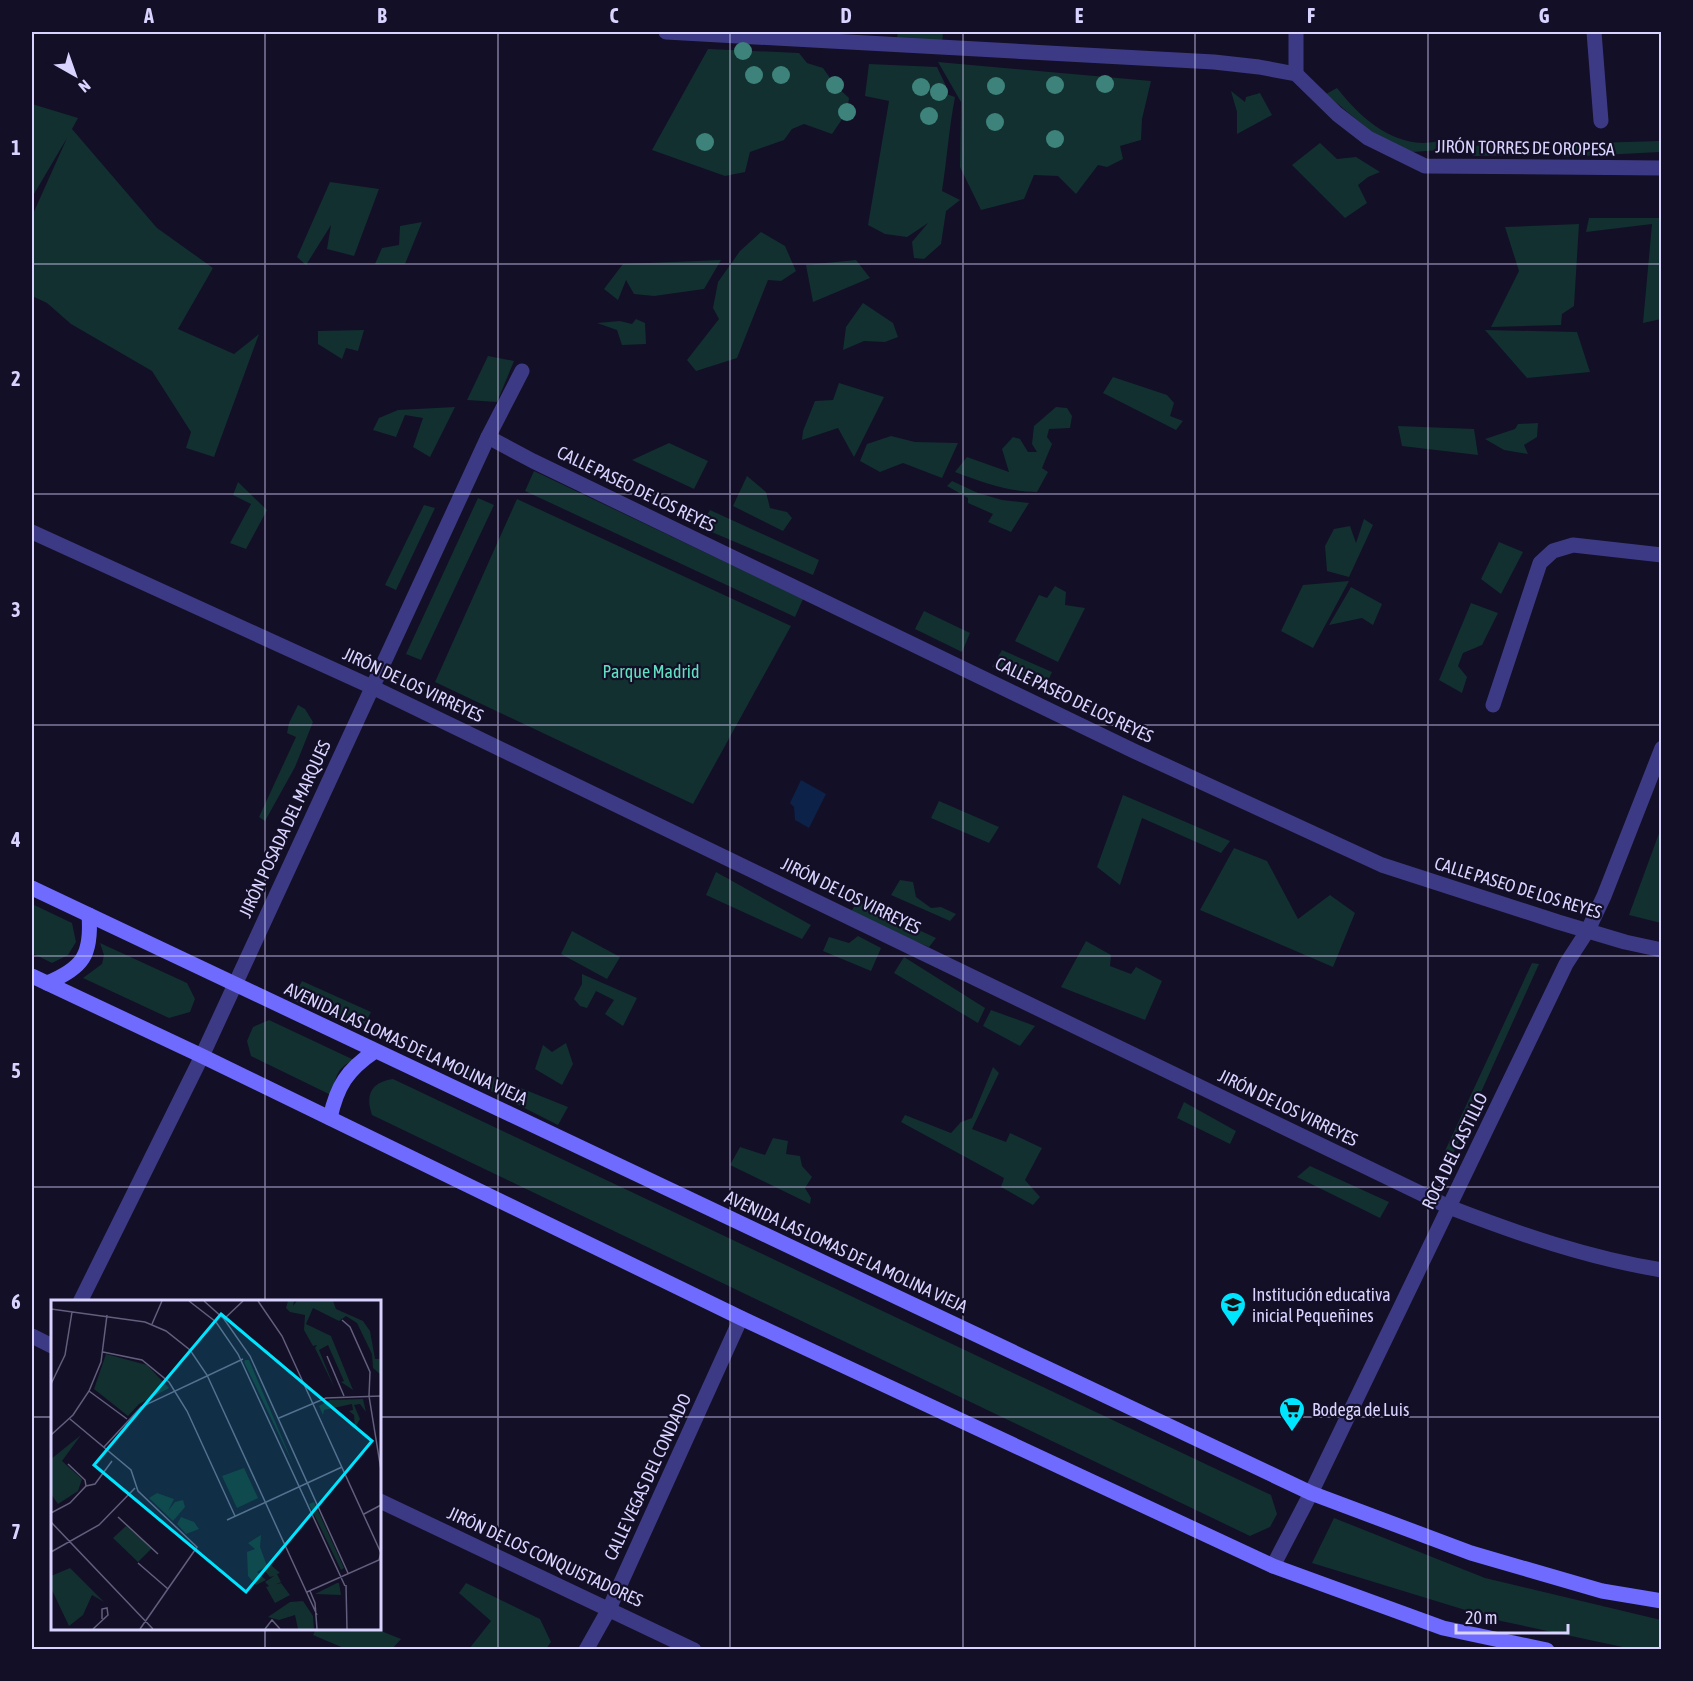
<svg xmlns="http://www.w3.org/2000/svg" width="1693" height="1681" viewBox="0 0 1693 1681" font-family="'Asap Condensed',sans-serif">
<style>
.green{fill:#12302f}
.water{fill:#0c2248}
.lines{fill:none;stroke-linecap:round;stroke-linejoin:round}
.lane{stroke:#3d3a85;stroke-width:15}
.street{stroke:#3d3a85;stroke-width:15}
.secondary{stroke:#6f6bff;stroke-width:15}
.tree{fill:#3d827b}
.grid{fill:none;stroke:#d9d4ff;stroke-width:1.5;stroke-opacity:0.55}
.labels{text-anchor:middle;stroke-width:4.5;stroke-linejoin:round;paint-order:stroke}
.street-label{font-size:18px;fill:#d9d4ff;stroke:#130f26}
.park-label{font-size:18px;fill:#5fe0c0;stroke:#130f26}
.poi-label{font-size:18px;fill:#d9d4ff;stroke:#130f26;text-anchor:start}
.inset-road{fill:none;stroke:#625e7d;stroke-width:1.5}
.view{fill:#00e5ff;fill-opacity:0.15;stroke:#00e5ff;stroke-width:3}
.inset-edge{fill:none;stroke:#d9d4ff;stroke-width:3}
.neatline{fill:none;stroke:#d9d4ff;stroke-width:2}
.grid-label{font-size:20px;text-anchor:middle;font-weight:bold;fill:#d9d4ff}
</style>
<rect width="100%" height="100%" fill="#130f26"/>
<g class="green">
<path d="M 898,32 L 943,32 L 942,45 L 896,43 Z"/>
<path d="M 708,49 L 799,53 L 807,63 L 823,68 L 835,85 L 849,98 L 847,112 L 832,134 L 804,124 L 792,129 L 784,140 L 750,152 L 745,172 L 725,176 L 652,150 Z"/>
<path d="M 938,62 L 1151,81 L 1142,119 L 1141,140 L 1120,146 L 1123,159 L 1107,167 L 1098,165 L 1076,194 L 1058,176 L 1034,175 L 1024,199 L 981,210 L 960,167 L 961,102 Z"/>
<path d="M 869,64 L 937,67 L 946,86 L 940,92 L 955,97 C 949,128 947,159 942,191 L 960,200 L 946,211 L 941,244 L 924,259 L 914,258 L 912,242 L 928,223 L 907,237 L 885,234 L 868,225 L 889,101 L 865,96 Z"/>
<path d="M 1337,88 C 1358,115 1387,142 1423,143 C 1432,143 1442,140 1451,139 L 1452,149 L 1413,152 L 1375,135 L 1326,94 Z"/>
<path d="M 1231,91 L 1245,102 L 1246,97 L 1260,93 L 1272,115 L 1237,134 L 1237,112 Z"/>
<path d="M 32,104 L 78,118 L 72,129 L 157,228 L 213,268 L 178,329 L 234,354 L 259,334 L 214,457 L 186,448 L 191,432 L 152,371 L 71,324 L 47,303 L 32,296 L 32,216 L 67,138 L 34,194 L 32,194 Z"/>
<path d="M 1530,141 L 1530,155 L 1473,156 L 1474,146 Z"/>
<path d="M 1659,141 L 1660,152 L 1563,157 L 1562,144 Z"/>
<path d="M 1320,143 L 1337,159 L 1356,157 L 1380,172 L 1368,177 L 1358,185 L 1367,203 L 1345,218 L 1292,165 Z"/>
<path d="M 330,182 L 379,189 L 354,256 L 327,249 L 331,225 L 306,265 L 297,257 Z"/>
<path d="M 1589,218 L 1661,218 L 1661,319 L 1643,323 L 1652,224 L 1586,232 Z"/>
<path d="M 422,222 L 405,264 L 375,264 L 382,248 L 399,245 L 400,226 Z"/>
<path d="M 1579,224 L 1574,306 L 1562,314 L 1561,325 L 1491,327 L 1519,271 L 1505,227 Z"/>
<path d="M 761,232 L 785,246 L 796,271 L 781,281 L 768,280 L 737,358 L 696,371 L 687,360 L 719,319 L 713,308 L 718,282 L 740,251 Z"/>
<path d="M 721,260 L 704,289 L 654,296 L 634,294 L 626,280 L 618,300 L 604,289 L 623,264 Z"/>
<path d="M 856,260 L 870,278 L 813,302 L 806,265 Z"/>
<path d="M 863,303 L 893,323 L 898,337 L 885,342 L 864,341 L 843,350 L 846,327 Z"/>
<path d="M 636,319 L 645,323 L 646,344 L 622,345 L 617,330 L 597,323 L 620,321 L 632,324 Z"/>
<path d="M 364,330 L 358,351 L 346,348 L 342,359 L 318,344 L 318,331 Z"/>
<path d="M 1485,330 L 1577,332 L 1590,372 L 1527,378 Z"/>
<path d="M 488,356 L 514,361 L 497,402 L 467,400 Z"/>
<path d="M 1113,377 L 1167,395 L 1174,403 L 1170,416 L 1183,421 L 1176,430 L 1103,393 Z"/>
<path d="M 839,383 L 884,397 L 854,457 L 838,428 L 802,440 L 803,431 L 815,401 L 833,400 Z"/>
<path d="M 455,407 L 430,457 L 413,447 L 423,418 L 405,415 L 396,437 L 373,430 L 379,418 L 398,410 Z"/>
<path d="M 1056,407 L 1067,408 L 1072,416 L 1070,428 L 1049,429 L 1047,437 L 1052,444 L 1042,468 L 1048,472 L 1037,492 C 1005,491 984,483 955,472 L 967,457 L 1009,472 L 1002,449 L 1013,437 L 1020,439 L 1028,452 L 1037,452 L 1032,444 L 1034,426 Z"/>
<path d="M 1538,423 L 1537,437 L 1524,445 L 1528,454 L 1504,450 L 1485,439 L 1515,429 L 1518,424 Z"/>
<path d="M 1398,426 L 1474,429 L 1478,455 L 1402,446 Z"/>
<path d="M 891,436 L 915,442 L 958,443 L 942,478 L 903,463 L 880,472 L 860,461 L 867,444 Z"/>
<path d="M 669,443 L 708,461 L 694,489 L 632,460 Z"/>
<path d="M 534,471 L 803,599 L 795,617 L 525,491 Z"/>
<path d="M 747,476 L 766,492 L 770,508 L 787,512 L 792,518 L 783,531 L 733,506 Z"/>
<path d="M 952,481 L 978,493 L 1002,500 L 1029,503 L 1011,532 L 988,522 L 993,514 L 968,503 L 968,498 L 947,486 Z"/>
<path d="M 238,482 L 267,510 L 246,549 L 230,543 L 251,504 L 233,495 Z"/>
<path d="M 478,498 L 494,505 L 421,660 L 406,654 Z"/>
<path d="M 517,499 L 791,626 L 693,804 L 435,682 Z"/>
<path d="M 424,505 L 435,508 L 396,590 L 385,585 Z"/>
<path d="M 710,510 L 819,560 L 813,575 L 700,527 Z"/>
<path d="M 1364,519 L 1373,525 L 1349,577 L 1327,571 L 1325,546 L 1334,529 L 1350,526 L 1356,543 Z"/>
<path d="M 1499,542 L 1523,552 L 1501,594 L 1481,579 Z"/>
<path d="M 1349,581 L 1313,648 L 1281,631 L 1303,585 Z"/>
<path d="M 1055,586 L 1066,592 L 1065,605 L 1085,608 L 1058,662 L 1015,641 L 1039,595 L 1047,598 Z"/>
<path d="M 1351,587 L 1382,604 L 1373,625 L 1362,618 L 1329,625 Z"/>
<path d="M 1471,603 L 1498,613 L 1482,645 L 1463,653 L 1458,666 L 1467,677 L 1462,693 L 1439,680 Z"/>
<path d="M 924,611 L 970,633 L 962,652 L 915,629 Z"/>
<path d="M 1002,650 L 1052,672 L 1045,688 L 992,667 Z"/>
<path d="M 298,705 L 305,709 L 313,722 L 295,767 L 265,821 L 259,817 L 296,737 L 287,733 L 289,723 Z"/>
<path d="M 1123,795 L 1230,841 L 1221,853 L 1142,818 L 1120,885 L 1097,867 Z"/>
<path d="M 939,801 L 999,827 L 989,843 L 931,818 Z"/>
<path d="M 1661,828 L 1661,923 L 1629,915 Z"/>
<path d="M 1234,848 L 1267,861 L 1298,919 L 1330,895 L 1355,913 L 1333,967 L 1200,910 Z"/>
<path d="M 716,872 L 811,925 L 802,939 L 706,895 Z"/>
<path d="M 900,880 L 913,882 L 916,897 L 931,908 L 941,907 L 956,914 L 950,921 L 891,895 Z"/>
<path d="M 857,901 L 936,938 L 929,947 L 850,914 Z"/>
<path d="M 32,904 L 72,923 L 76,942 L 68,955 L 52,963 L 32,953 Z"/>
<path d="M 572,931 L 620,957 L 607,979 L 561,954 Z"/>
<path d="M 858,936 L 881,948 L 871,971 L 823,951 L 829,937 L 849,943 Z"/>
<path d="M 1086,941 L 1111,955 L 1110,966 L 1131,974 L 1136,967 L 1162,981 L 1145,1020 L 1061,987 Z"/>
<path d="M 100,943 L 187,983 L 195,999 L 190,1012 L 169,1018 L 83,978 L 102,964 L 104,955 Z"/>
<path d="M 904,957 L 985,1008 L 978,1023 L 894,973 Z"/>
<path d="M 1532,963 L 1539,964 L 1453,1154 L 1445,1151 Z"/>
<path d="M 582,974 L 637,998 L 623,1026 L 605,1014 L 614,1000 L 596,991 L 587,1008 L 580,1006 L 574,999 L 582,984 Z"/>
<path d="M 302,981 L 371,1012 L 362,1030 L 292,1000 Z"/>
<path d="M 991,1010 L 1035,1026 L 1020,1046 L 983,1026 Z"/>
<path d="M 269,1020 L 354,1060 C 335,1069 336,1077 333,1096 L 251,1056 L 247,1041 L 253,1027 Z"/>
<path d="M 566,1043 L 573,1064 L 562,1085 L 535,1069 L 543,1045 L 552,1052 Z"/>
<path d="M 456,1062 L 568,1107 L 558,1125 L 453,1072 Z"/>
<path d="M 993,1067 L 999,1073 L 972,1129 L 1006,1142 L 1010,1133 L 1042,1148 L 1025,1180 L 1040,1197 L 1033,1205 L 1001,1187 L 1004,1178 L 901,1122 L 905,1115 L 951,1133 L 961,1122 L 972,1118 Z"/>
<path d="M 393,1079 L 1271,1495 L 1277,1514 L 1270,1527 L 1250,1536 L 372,1115 C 365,1095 371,1082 393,1079 Z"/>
<path d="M 1184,1102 L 1236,1131 L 1230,1144 L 1177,1118 Z"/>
<path d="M 773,1138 L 788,1141 L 786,1154 L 800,1156 L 802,1166 L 812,1177 L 805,1188 L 811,1198 L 810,1204 L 730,1165 L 740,1147 L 765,1155 Z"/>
<path d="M 1310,1166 L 1389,1202 L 1380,1218 L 1297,1177 Z"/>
<path d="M 1334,1518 L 1485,1578 L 1661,1620 L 1661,1649 L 1632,1649 L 1501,1621 L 1312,1563 Z"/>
<path d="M 466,1583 L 540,1619 L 551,1642 L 546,1649 L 469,1649 L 491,1621 L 459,1593 Z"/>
<path d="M 376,1629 L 401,1639 L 392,1649 L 346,1649 L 313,1635 L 316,1629 Z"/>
</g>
<path class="water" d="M 801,780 L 826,794 L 809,828 L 795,820 L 794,807 L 790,803 Z"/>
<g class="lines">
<path class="lane" d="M 1493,705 L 1540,563 L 1553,551 L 1573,545 L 1662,555"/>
<g class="street">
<path d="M 666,32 L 1214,62 L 1259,67 L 1296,74 L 1337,114 L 1368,138 L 1425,166 L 1662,168"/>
<path d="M 1296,32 L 1296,74"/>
<path d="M 1594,32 L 1601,121"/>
<path d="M 488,437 L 533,461 L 1136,752 L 1382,865 L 1558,922 L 1625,942 L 1662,950"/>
<path d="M 32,532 L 372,687 L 1449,1207 C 1519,1234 1588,1258 1662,1270"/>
<path d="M 80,1302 L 202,1056 L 488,437 L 522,371"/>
<path d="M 32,1336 L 52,1346"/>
<path d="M 380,1501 L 694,1650"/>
<path d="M 1273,1566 L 1311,1493 L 1566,964 L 1588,930 L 1604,896 L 1662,748"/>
<path d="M 586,1650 L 609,1609 L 741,1318"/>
</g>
<g class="secondary">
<path d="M 32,888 L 1311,1493 L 1471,1553 L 1602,1591 L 1662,1601"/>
<path d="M 32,976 L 202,1056 L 741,1318 L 1273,1566 L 1443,1628 L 1547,1650"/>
<path d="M 47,983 C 83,968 92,955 89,915"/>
<path d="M 330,1118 C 337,1086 347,1070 375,1051"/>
</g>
</g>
<g class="tree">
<circle cx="743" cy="51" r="9"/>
<circle cx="754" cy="75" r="9"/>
<circle cx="781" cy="75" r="9"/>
<circle cx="1105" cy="84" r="9"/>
<circle cx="835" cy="85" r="9"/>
<circle cx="1055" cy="85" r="9"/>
<circle cx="996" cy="86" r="9"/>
<circle cx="921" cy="87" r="9"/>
<circle cx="939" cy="92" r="9"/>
<circle cx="847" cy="112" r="9"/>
<circle cx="929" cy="116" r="9"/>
<circle cx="995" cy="122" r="9"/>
<circle cx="1055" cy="139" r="9"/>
<circle cx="705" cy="142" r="9"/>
</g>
<path class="grid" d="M 265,32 L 265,1302M 498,32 L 498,1650M 730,32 L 730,1650M 963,32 L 963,1650M 1195,32 L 1195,1650M 1428,32 L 1428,1650M 32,264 L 1662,264M 32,494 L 1662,494M 32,725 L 1662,725M 32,956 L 1662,956M 32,1187 L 1662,1187M 32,1417 L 52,1417M 380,1417 L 1662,1417M 265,1628 L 265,1650"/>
<defs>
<symbol id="school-pin" viewBox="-11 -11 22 30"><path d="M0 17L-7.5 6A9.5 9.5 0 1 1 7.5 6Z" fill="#00e5ff" stroke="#130f26"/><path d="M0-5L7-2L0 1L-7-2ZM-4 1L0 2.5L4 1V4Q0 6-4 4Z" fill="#111"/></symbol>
<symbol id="supermarket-pin" viewBox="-11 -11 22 30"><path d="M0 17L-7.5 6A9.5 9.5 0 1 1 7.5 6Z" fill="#00e5ff" stroke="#130f26"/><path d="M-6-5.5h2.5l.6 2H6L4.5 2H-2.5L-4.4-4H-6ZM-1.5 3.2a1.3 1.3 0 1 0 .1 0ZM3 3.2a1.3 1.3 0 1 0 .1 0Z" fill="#111"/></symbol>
</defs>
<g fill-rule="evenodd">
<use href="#school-pin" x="1218" y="1290" width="30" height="40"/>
<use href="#supermarket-pin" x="1277" y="1395" width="30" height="40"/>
</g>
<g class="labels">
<g class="street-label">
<text transform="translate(1525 148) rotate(1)" y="6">JIRÓN TORRES DE OROPESA</text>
<text transform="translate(636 489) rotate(26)" y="6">CALLE PASEO DE LOS REYES</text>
<text transform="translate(413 685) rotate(25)" y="6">JIRÓN DE LOS VIRREYES</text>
<text transform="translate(1074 700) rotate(26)" y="6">CALLE PASEO DE LOS REYES</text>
<text transform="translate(285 829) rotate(-65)" y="6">JIRÓN POSADA DEL MARQUES</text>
<text transform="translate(1518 888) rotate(17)" y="6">CALLE PASEO DE LOS REYES</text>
<text transform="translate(851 896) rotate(26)" y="6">JIRÓN DE LOS VIRREYES</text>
<text transform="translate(406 1044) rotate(25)" y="6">AVENIDA LAS LOMAS DE LA MOLINA VIEJA</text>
<text transform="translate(1288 1108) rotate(26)" y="6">JIRÓN DE LOS VIRREYES</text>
<text transform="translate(1455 1151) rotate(-64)" y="6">ROCA DEL CASTILLO</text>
<text transform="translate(846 1252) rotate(25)" y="6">AVENIDA LAS LOMAS DE LA MOLINA VIEJA</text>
<text transform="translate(648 1477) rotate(-65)" y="6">CALLE VEGAS DEL CONDADO</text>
<text transform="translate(545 1557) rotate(25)" y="6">JIRÓN DE LOS CONQUISTADORES</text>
</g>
<g class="park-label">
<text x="651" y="678">Parque Madrid</text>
</g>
<g class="poi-label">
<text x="1252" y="1301">Institución educativa<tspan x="1252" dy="21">inicial Pequeñines</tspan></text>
<text x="1312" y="1416">Bodega de Luis</text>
</g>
</g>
<g transform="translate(51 1300)">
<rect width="330" height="330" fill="#130f26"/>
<path d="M 237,1 L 243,1 L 242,6 L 246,1 L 282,1 L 285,9 L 312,21 L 319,31 L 324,59 L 330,59 L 330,75 L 322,68 L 321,54 L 306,23 L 295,16 L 288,21 L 262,8 L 255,24 L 280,36 L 302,90 L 290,82 L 293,81 L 277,45 L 268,50 L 284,89 L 264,48 L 266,45 L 262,46 L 253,30 L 254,15 L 239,12 L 235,8 ZM 55,54 L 96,65 L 118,88 L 88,104 L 77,116 L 43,89 ZM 194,60 L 198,60 L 243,166 L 193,62 ZM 312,99 L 315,112 L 309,104 L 303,105 L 309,119 L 304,128 L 303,115 L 298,111 L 302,110 L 301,104 L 273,110 L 272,115 L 268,106 L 279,100 ZM 30,135 L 11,161 L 31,179 L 27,191 L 7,204 L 0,194 L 0,159 ZM 193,168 L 207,198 L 186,208 L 171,176 ZM 106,193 L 123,199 L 117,211 L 124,202 L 132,200 L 134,207 L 122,221 L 98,198 ZM 263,202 L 293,268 L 290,270 L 258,204 ZM 130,217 L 143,222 L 148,229 L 135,234 L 126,224 ZM 75,226 L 101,248 L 87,262 L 62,238 ZM 210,235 L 209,247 L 216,266 L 206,272 L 215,280 L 205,285 L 197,276 L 196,252 L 204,249 L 197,243 ZM 220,265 L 229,273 L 226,274 L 230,282 L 219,287 L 214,282 L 223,276 L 219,277 L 213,270 ZM 19,268 L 53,302 L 41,295 L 32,315 L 18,326 L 0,288 L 0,276 ZM 230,283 L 239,295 L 224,303 L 215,287 ZM 288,283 L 290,295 L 264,294 L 286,283 ZM 252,301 L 262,316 L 263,329 L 247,329 L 244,315 L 228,320 L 217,317 L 239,302 Z" fill="#12302f"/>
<path class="inset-road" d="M 138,1 L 165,22 L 187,54 L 294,286M 153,1 L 173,19 L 199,56 L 297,273M 207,1 L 231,36 L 330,253 L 328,260 L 256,292M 0,9 L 94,22 L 115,31 L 139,50 L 156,75 L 266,315M 173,19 L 192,1M 291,20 L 299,27 L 319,72 L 318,96 L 330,170M 101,24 L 111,1M 52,52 L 91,60 L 118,82 L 136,111 L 184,216M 276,56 L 293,96M 0,84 L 14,55 L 21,12M 38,91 L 76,119M 228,118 L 275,98 L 330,96M 19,119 L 80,170 L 87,191 L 146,247 L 89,329M 0,135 L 22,115 L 38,91 L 50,62 L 56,15M 53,147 L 90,107 L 192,59M 17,164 L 34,180 L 35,186M 0,213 L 19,203 L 35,186 L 44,184 L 61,161M 313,214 L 330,205M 67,217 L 107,254M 176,220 L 291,167M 0,222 L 102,329M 0,252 L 48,225 L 84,188M 87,263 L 117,289M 295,285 L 296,329M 259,291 L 264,303 L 266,329M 42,329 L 57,315 L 56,308 L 51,309 L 51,319M 214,329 L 221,320 L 229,329"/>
<path class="view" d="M 170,14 L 321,141 L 195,292 L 43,165 Z"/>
<rect width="330" height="330" class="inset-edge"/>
</g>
<rect width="1693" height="1681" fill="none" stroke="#130f26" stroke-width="66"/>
<g transform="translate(75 75) rotate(140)" stroke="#130f26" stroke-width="4.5" paint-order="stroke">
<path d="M0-4.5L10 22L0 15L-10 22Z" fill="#d9d4ff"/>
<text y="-9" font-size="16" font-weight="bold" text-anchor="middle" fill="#d9d4ff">N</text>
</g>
<path d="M1456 1624v9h112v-9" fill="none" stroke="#d9d4ff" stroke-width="3"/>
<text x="1465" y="1624" font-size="18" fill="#d9d4ff" stroke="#130f26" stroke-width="4.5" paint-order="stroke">20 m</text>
<rect x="33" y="33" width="1627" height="1615" class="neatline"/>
<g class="grid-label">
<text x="149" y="23">A</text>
<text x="382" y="23">B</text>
<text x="614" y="23">C</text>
<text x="846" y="23">D</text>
<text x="1079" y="23">E</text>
<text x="1311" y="23">F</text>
<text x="1544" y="23">G</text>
<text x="16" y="155">1</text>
<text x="16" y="386">2</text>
<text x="16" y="617">3</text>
<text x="16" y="847">4</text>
<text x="16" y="1078">5</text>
<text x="16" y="1309">6</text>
<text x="16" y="1539">7</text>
</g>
</svg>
